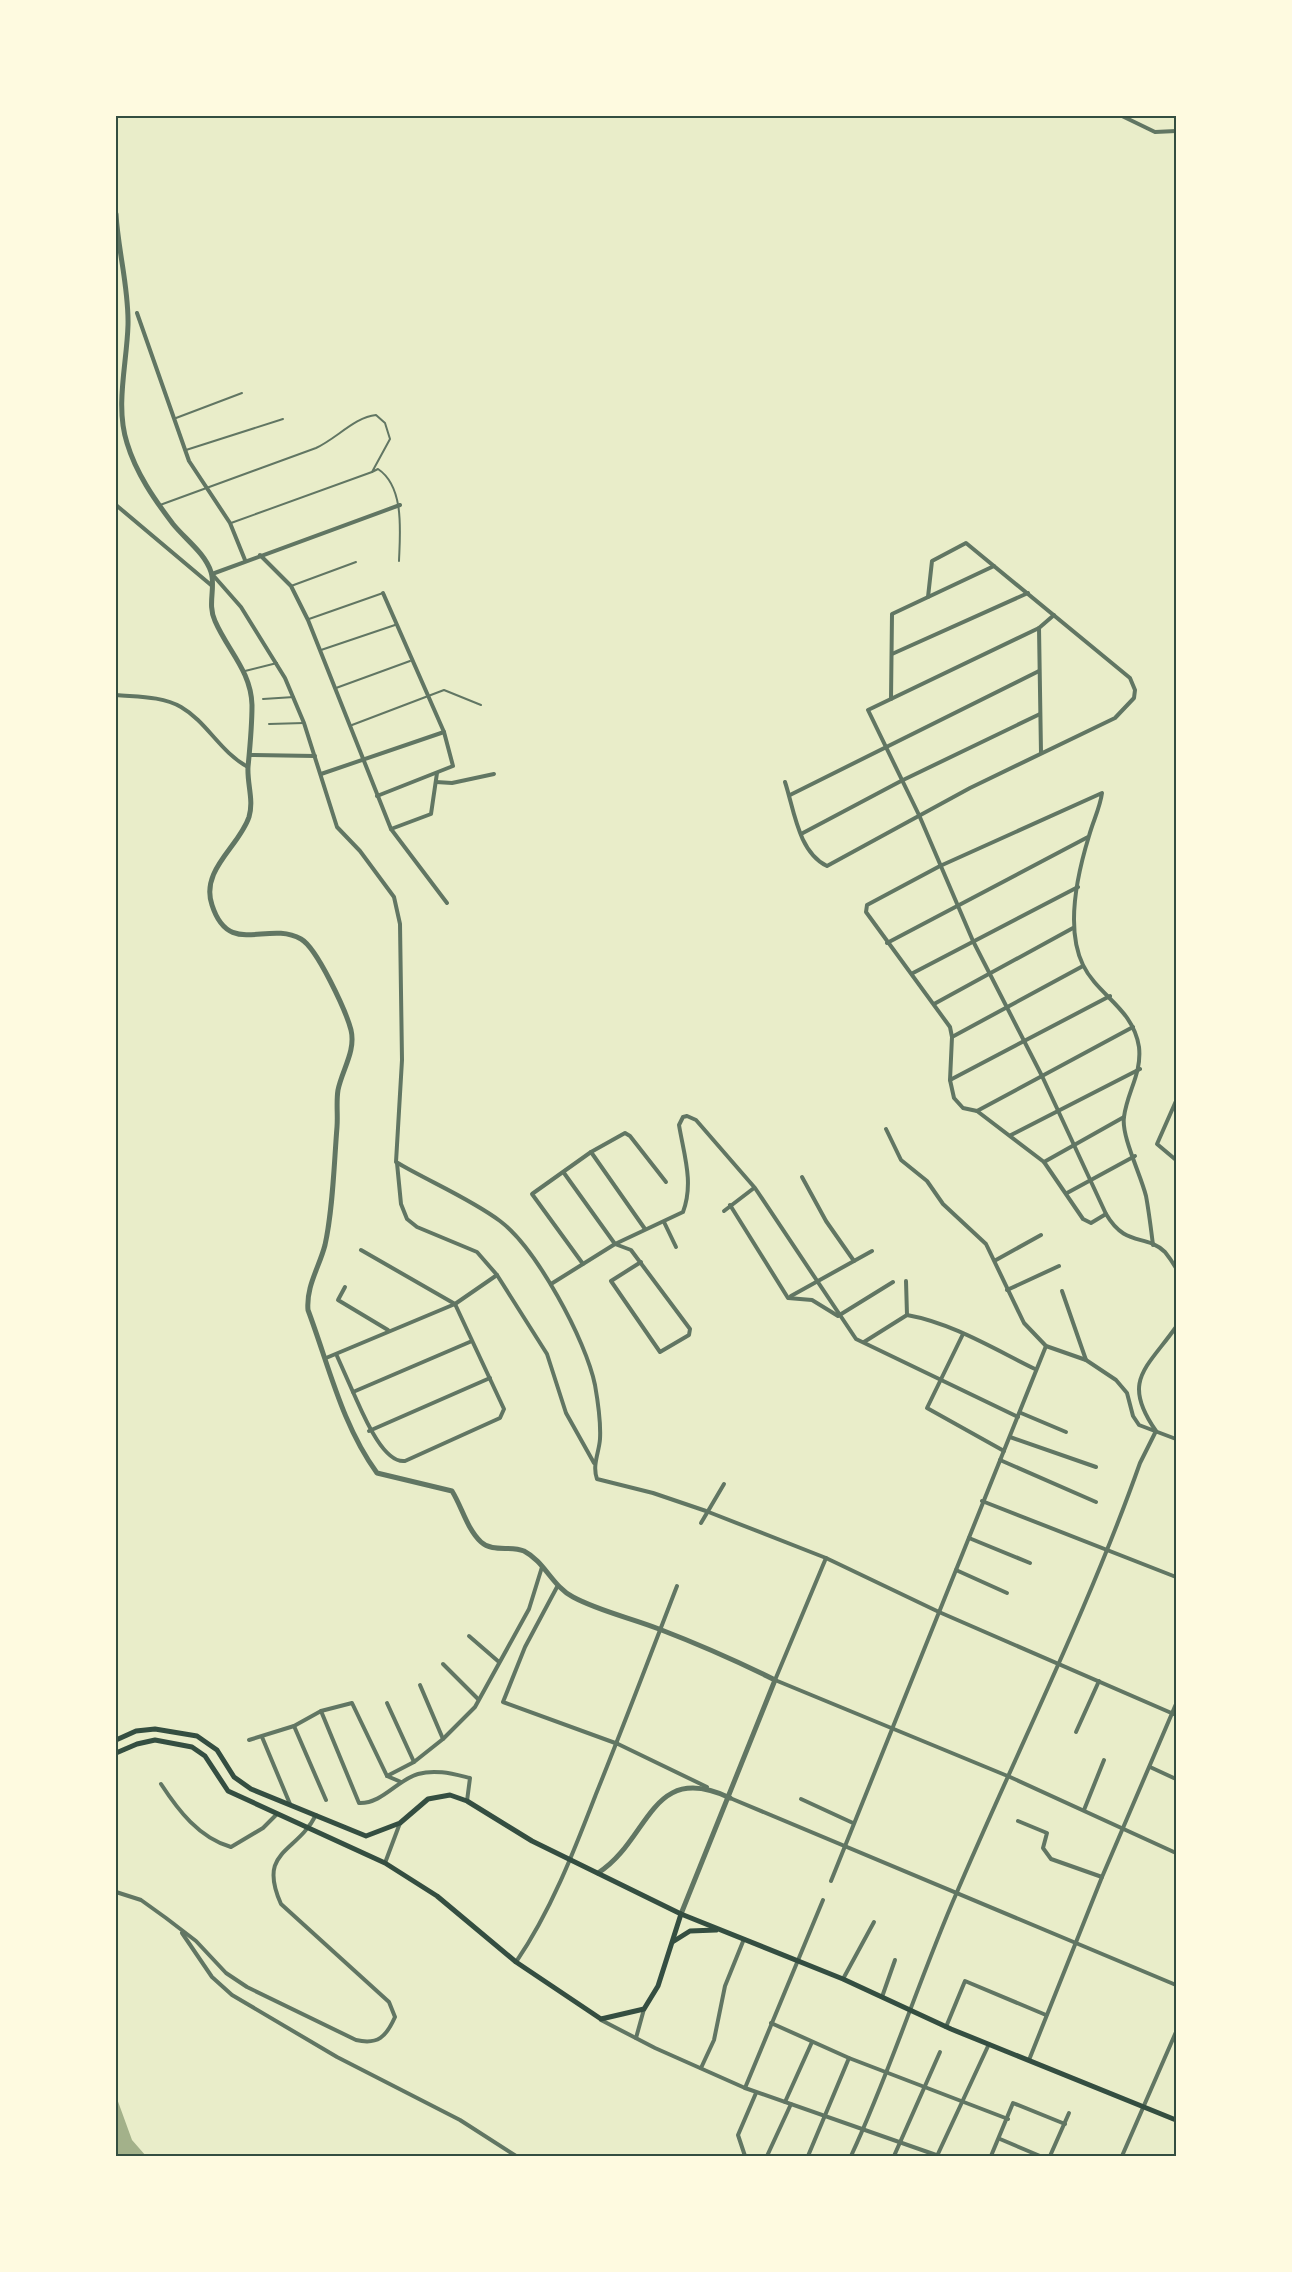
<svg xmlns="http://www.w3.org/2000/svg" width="1292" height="2272" viewBox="0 0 1292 2272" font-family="Arial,sans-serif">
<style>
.water{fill:#a3b18a}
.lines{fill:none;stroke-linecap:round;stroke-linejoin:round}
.service{stroke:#617663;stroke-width:2}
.minor{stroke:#617663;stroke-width:4}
.tertiary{stroke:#617663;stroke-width:5}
.secondary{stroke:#344e41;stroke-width:5}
.neatline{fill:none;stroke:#344e41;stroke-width:2}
</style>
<rect width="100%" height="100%" fill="#e9edc9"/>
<path class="water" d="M 116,2096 L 132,2140 L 146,2156 L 116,2156 Z"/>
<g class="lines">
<g class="service">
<path d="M 176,418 L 242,393"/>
<path d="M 186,450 L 283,419"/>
<path d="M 160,505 L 316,448 C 336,439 355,417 376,415 L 385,423 L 390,439 L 372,472 L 378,469 C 405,487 400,533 399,561"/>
<path d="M 231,523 L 372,472"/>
<path d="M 291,586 L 356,562"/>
<path d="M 309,619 L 383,593"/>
<path d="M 321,650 L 395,625"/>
<path d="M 245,671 L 277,663"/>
<path d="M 336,688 L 410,661"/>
<path d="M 263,699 L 294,697"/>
<path d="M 269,724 L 304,723"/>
<path d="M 352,725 L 444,690 L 481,705"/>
</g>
<g class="minor">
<path d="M 1122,116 L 1155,132 L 1176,131"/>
<path d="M 137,313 L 189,461 L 230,523 L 245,560"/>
<path d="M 116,505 L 211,585"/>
<path d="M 400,505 L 212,574 L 241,607 L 285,678 L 304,723 L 337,827 L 360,851 L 394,897 L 400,924 L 402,1060 L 396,1162 C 428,1181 471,1199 500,1221 C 536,1248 586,1340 595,1385 C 598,1402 601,1421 600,1439 C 599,1453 592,1465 597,1479 L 653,1493 L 706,1511 L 826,1558 L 939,1612 L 1176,1715"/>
<path d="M 260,555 L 291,586 L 308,620 L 391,829 L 447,903"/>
<path d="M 1054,615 L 1039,628 L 868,710 L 919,815 L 973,941 L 1042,1076 L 1106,1214 C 1126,1248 1145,1233 1165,1252 C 1169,1257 1173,1263 1176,1268"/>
<path d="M 1039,628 L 1041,753"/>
<path d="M 892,654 L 1028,593"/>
<path d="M 116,695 C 137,697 162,696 181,707 C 207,722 220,752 248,767"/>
<path d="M 891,699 L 892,614 L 994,566"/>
<path d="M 251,755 L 315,756"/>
<path d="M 321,774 L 444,732"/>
<path d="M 436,782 L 452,783 L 494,774"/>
<path d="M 785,782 C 794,809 798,852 827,866 L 970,788 L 1115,718 L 1134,698 L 1135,690 L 1130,678 L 966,543 L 932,561 L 928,597"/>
<path d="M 790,795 L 1039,671"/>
<path d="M 377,796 L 453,766 L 444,732 L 383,593"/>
<path d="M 391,829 L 431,814 L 437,773"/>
<path d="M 801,834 L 901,781 L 1040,714"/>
<path d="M 887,943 L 1088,837"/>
<path d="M 913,973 L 1078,887"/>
<path d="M 934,1004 L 1073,928"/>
<path d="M 952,1037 L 1083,966"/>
<path d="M 950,1080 L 1110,996"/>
<path d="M 1176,1101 L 1157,1144 L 1176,1160"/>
<path d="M 977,1111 L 1133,1027"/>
<path d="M 886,1129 L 901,1160 L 927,1181 L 943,1204 L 986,1244 L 1024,1323 L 1046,1346 L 1086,1360 L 1116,1380 L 1127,1393 L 1133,1416 L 1139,1425 L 1176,1439"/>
<path d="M 1011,1135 L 1140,1069"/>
<path d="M 591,1152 L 645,1229"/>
<path d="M 1044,1162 L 1124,1117"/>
<path d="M 397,1163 L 401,1204 L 407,1219 L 417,1227 L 477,1252 L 497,1275 L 547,1354 L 566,1413 L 594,1463"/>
<path d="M 564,1173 L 615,1244 L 631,1250 L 690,1329 L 689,1335 L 660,1352 L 611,1281 L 641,1262"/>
<path d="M 802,1177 L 826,1221 L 854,1261"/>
<path d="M 1067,1193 L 1135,1156"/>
<path d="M 730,1205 L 788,1298 L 812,1300 L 838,1316 L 893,1282"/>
<path d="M 724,1211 L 754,1188"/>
<path d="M 1106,1214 L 1091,1223 L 1083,1219 L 1044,1162 L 977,1111 L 963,1108 L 954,1098 L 950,1080 L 952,1037 L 950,1027 L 866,912 L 867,905 L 940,866 L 1102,793 C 1100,808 1093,821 1089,836 C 1077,875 1065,928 1083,965 C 1098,996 1133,1008 1139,1047 C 1142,1074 1127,1092 1124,1117 C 1121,1136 1141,1175 1146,1196 C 1149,1212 1151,1229 1153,1245"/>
<path d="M 664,1222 L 676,1247"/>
<path d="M 361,1250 L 455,1304 L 504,1409 L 500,1418 L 405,1461 C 382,1464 361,1409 353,1392 L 472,1341"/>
<path d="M 996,1260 L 1041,1235"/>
<path d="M 583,1264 L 532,1194 L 591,1152 L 625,1133 L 630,1136 L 666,1182"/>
<path d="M 551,1284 L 615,1244 L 683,1212 C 694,1183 684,1155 679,1125 L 683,1117 L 687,1116 L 696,1120 L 755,1188 L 856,1339 L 1018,1417"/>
<path d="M 345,1287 L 338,1300 L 388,1330"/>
<path d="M 1007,1290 L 1059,1266"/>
<path d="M 1062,1291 L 1086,1360"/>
<path d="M 791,1296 L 872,1251"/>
<path d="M 907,1315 C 952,1323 994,1349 1035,1369"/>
<path d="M 963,1334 L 927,1408 L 1004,1451"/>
<path d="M 864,1342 L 907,1315 L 906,1281"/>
<path d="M 337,1356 L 353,1392"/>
<path d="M 326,1358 L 455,1304 L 497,1275"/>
<path d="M 1021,1413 L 1066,1432"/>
<path d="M 369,1431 L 490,1378"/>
<path d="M 1010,1437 L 1096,1467"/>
<path d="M 1000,1460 L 1096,1502"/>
<path d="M 982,1501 L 1176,1577"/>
<path d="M 701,1523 L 724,1484"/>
<path d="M 969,1538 L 1030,1563"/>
<path d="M 826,1558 L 775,1680 L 1010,1777 L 1176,1853"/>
<path d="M 956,1570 L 1007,1593"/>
<path d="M 557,1587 L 525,1647 L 503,1702 L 618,1744 L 707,1787"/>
<path d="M 469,1636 L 499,1662"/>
<path d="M 443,1664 L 478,1699"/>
<path d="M 420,1685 L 443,1739"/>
<path d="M 387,1703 L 414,1762"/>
<path d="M 321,1711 L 359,1803 C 382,1804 397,1780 418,1774 C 436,1769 453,1774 470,1778 L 467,1801"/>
<path d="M 294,1726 L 326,1800"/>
<path d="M 1076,1732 L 1099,1681"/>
<path d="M 262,1737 L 290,1804"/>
<path d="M 249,1740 L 294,1726 L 321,1711 L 352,1703 L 387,1776 L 401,1782"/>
<path d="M 1150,1767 L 1176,1779"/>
<path d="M 387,1776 L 414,1762 L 443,1739 L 475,1707 L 529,1609 L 542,1567"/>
<path d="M 161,1784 C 178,1810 199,1838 231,1847 L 263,1828 L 277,1814"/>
<path d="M 730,1798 L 1176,1985"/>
<path d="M 801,1799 L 853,1823"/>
<path d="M 1084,1810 L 1104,1760"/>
<path d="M 1018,1821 L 1047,1833 L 1043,1848 L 1051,1859 L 1102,1877"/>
<path d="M 385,1863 L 400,1823"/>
<path d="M 831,1881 L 1046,1346"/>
<path d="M 116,1892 L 141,1900 L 166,1918 L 196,1941 L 226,1973 L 247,1987 L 356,2040 C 378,2045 386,2037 395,2017 L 389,2002 L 281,1904 C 257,1850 296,1854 316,1815"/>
<path d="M 182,1933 L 212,1977 L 232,1995 L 337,2057 L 460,2120 L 516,2156"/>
<path d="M 516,1962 C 551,1911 574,1851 596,1794 C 624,1725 650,1656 677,1586"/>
<path d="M 843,1979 L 874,1922"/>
<path d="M 882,1997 L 895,1960"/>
<path d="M 601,2020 L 655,2048 L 745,2088 L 939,2156"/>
<path d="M 771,2023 L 849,2058 L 1008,2119"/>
<path d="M 946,2027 L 965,1981 L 1046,2015"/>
<path d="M 636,2038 L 644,2009"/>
<path d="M 1029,2060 L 1102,1877 L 1176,1704"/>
<path d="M 701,2068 L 714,2040 L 725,1986 L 744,1939"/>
<path d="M 745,2088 L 823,1900"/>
<path d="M 785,2102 L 812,2042"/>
<path d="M 1000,2139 L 1040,2156"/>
<path d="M 745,2156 L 738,2135 L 756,2093"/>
<path d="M 767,2156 L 791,2104"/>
<path d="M 808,2156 L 849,2058"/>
<path d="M 851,2156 C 891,2070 919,1979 957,1892 C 1018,1749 1088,1610 1140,1463 L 1156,1431 C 1121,1381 1146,1369 1176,1327"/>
<path d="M 894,2156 L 940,2052"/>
<path d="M 937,2156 L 989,2044"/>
<path d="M 991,2156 L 1013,2103 L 1065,2124"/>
<path d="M 1050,2156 L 1069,2113"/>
<path d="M 1122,2156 L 1176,2032"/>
</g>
<g class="tertiary">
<path d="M 116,214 C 118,251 129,288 128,325 C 127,363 115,406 127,443 C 136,473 154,499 173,524 C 185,539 205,553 211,572 C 216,587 207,604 215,621 C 228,651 251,671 252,705 C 252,726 250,747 248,767 C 247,784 254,800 249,817 C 239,847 200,870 212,905 C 229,958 267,920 301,939 C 317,948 346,1011 351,1030 C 356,1051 342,1070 338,1090 C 336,1102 338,1115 337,1127 C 334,1164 333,1209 325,1245 C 319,1268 306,1286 308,1310 C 329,1366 342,1425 377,1473 L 452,1491 C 462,1507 467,1529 481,1542 C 493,1553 510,1545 524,1551 C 545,1562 552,1586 573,1597 C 599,1611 631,1618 659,1629 C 698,1644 737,1661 775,1680 L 681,1914"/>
<path d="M 598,1873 C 650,1840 650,1760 730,1798"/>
</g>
<g class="secondary">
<path d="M 116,1740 L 136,1731 L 155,1729 L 197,1736 L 217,1750 L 234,1777 L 251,1789 L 366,1836 L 400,1823 L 428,1799 L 450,1795 L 467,1801 L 532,1841 L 681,1914 L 843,1979 L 951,2029 L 1176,2120"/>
<path d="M 116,1753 L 137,1744 L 155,1740 L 192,1747 L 205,1756 L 228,1791 L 385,1863 L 437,1896 L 516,1962 L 601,2019 L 644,2009 L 658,1986 L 681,1914"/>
<path d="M 674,1941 L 690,1931 L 716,1930"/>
</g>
</g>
<rect width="1292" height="2272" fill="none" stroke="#fefae0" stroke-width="234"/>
<rect x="117" y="117" width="1058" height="2038" class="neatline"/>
</svg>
